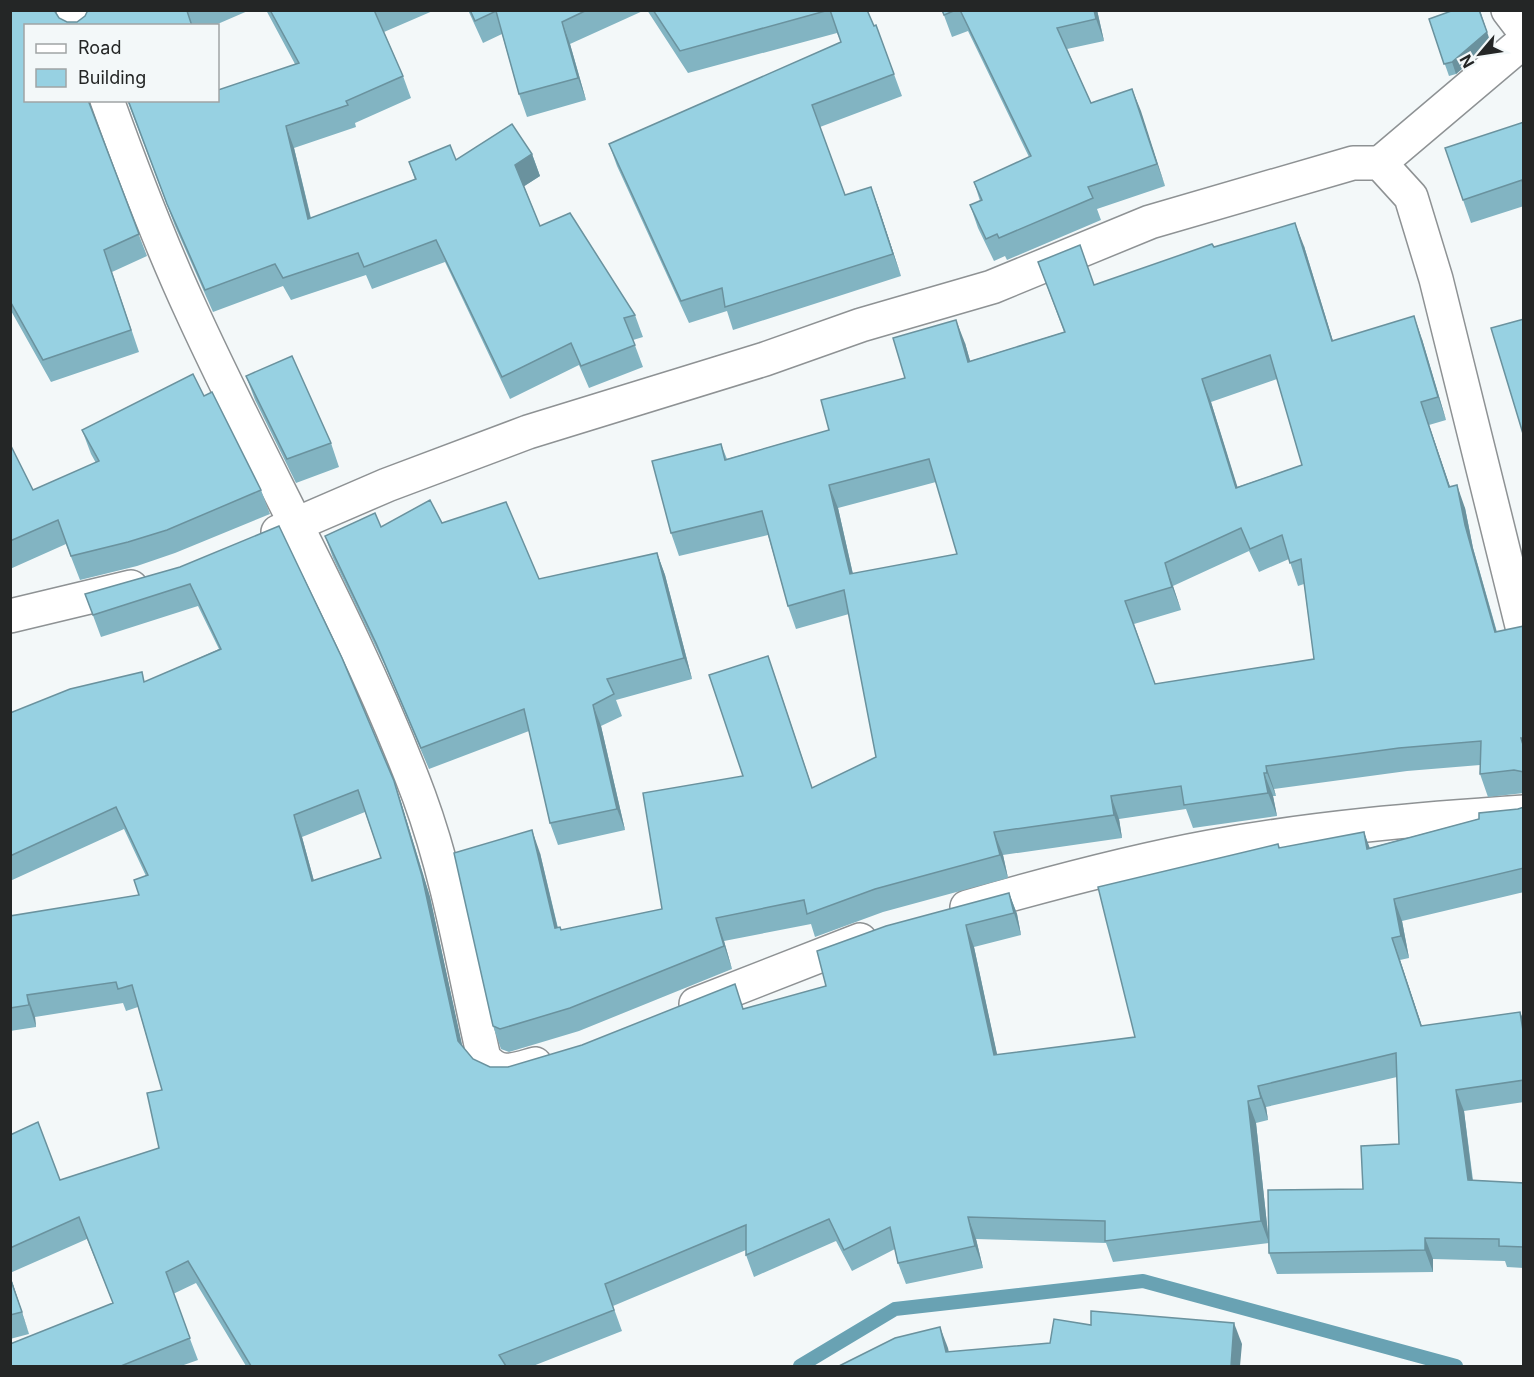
<svg xmlns="http://www.w3.org/2000/svg" width="1534" height="1377" viewBox="0 0 1534 1377" font-family="Inter,sans-serif">
<style>
.lines{fill:none;stroke-linecap:round;stroke-linejoin:round}
.stream{stroke:#69a2b3;stroke-width:14}
.street-casing{stroke:#8e9294;stroke-width:36}
.street{stroke:#fff;stroke-width:33}
.wall{fill:#82b4c2;fill-rule:evenodd}
.shaded-wall{fill:#6a929e}
.building{fill:#97d1e2;stroke:#6a929e;stroke-width:1.5;fill-rule:evenodd}
</style>
<rect width="100%" height="100%" fill="#f3f8f9"/>
<g class="lines">
<path class="stream" d="M 800,1366 L 895,1309 L 1143,1281 L 1456,1366"/>
<defs>
<g id="street">
<path d="M 73,10 L 79,26"/>
<path d="M 1508,10 L 1524,31"/>
<path d="M 107,100 C 133,172 160,243 192,312 C 266,474 356,628 419,796 C 450,880 464,971 484,1058 C 500,1077 514,1070 535,1064"/>
<path d="M 1380,163 L 1524,41"/>
<path d="M 278,532 L 387,485 L 528,432 L 765,359 L 861,325 L 992,287 L 1150,222 L 1353,163 L 1380,163 L 1411,197 L 1436,279 L 1524,634"/>
<path d="M 10,616 L 131,587"/>
<path d="M 967,907 C 1047,884 1128,862 1210,847 C 1313,828 1419,819 1524,812"/>
<path d="M 696,1004 L 860,940"/>
</g>
</defs>
<use href="#street" class="street-casing"/>
<use href="#street" class="street"/>
</g>
<g class="wall">
<path d="M 10,10 L 57,15 L 59,18 L 67,22 L 77,22 L 85,16 L 88,10 L 250,10 L 213,26 L 26,26 L 89,105 L 147,256 L 112,272 L 139,352 L 51,382 L 10,309 Z"/>
<path d="M 266,10 L 435,10 L 384,32 L 403,76 L 411,98 L 355,123 L 356,127 L 294,148 L 311,218 L 415,180 L 409,162 L 456,160 L 532,154 L 540,176 L 524,186 L 540,226 L 635,315 L 643,337 L 633,340 L 643,367 L 589,388 L 579,365 L 510,399 L 445,262 L 372,289 L 366,275 L 291,300 L 283,286 L 213,312 L 175,226 L 127,100 L 218,100 L 295,64 Z"/>
<path d="M 468,10 L 645,10 L 570,44 L 586,100 L 527,117 L 519,94 L 502,34 L 483,43 Z"/>
<path d="M 647,10 L 867,10 L 874,26 L 876,25 L 902,96 L 820,127 L 845,195 L 871,187 L 879,209 L 901,276 L 733,330 L 727,311 L 689,323 L 617,166 L 609,144 L 841,42 L 837,33 L 688,73 Z"/>
<path d="M 942,10 L 1097,10 L 1104,41 L 1067,49 L 1091,103 L 1132,89 L 1165,186 L 1097,209 L 1101,220 L 1007,260 L 1005,256 L 994,261 L 978,228 L 970,205 L 980,201 L 974,182 L 1029,157 L 968,31 L 952,37 Z"/>
<path d="M 1429,19 L 1491,44 L 1456,74 L 1449,76 Z"/>
<path d="M 1524,122 L 1524,206 L 1471,223 L 1463,200 Z"/>
<path d="M 1304,246 L 1333,341 L 1422,339 L 1446,420 L 1429,425 L 1450,487 L 1465,508 L 1473,548 L 1497,632 L 1524,626 L 1524,793 L 1488,797 L 1480,774 L 1480,765 L 1407,771 L 1274,789 L 1276,796 L 1273,796 L 1277,816 L 1193,828 L 1186,809 L 1119,819 L 1122,838 L 1003,855 L 1008,878 L 883,912 L 815,937 L 811,924 L 724,941 L 732,969 L 579,1031 L 509,1052 L 501,1049 L 493,1026 L 540,853 L 558,928 L 561,930 L 662,909 L 743,776 L 768,656 L 812,788 L 876,757 L 849,614 L 796,629 L 788,606 L 768,535 L 679,556 L 671,533 L 721,444 L 727,459 L 829,430 L 905,378 L 965,343 L 970,361 L 1064,332 L 1038,262 L 1094,285 L 1214,247 ZM 1277,379 L 1302,465 L 1237,487 L 1211,402 ZM 936,482 L 957,554 L 853,574 L 838,508 ZM 1249,551 L 1259,572 L 1289,559 L 1298,586 L 1304,584 L 1314,659 L 1155,684 L 1134,624 L 1181,610 L 1173,586 Z"/>
<path d="M 246,376 L 331,443 L 339,467 L 296,483 L 255,400 Z"/>
<path d="M 204,396 L 261,490 L 270,514 L 175,553 L 137,566 L 80,580 L 66,544 L 10,569 L 10,444 L 33,490 L 96,463 L 91,454 L 82,430 Z"/>
<path d="M 442,523 L 539,579 L 657,553 L 665,575 L 692,679 L 616,700 L 622,716 L 601,726 L 625,830 L 558,845 L 550,823 L 529,731 L 429,769 L 384,664 L 333,558 L 325,536 L 381,527 Z"/>
<path d="M 180,567 L 394,781 L 401,802 L 430,897 L 462,1046 L 473,1059 L 490,1067 L 508,1067 L 744,1009 L 826,986 L 1009,893 L 1017,914 L 1021,935 L 974,947 L 997,1055 L 1135,1037 L 1278,844 L 1280,848 L 1364,832 L 1369,848 L 1524,807 L 1524,892 L 1402,921 L 1409,958 L 1400,960 L 1422,1026 L 1520,1012 L 1524,1022 L 1524,1102 L 1464,1111 L 1473,1180 L 1524,1183 L 1524,1268 L 1507,1267 L 1505,1261 L 1433,1259 L 1433,1272 L 1277,1274 L 1269,1253 L 1363,1189 L 1399,1144 L 1397,1077 L 1266,1107 L 1268,1120 L 1256,1123 L 1269,1243 L 1113,1262 L 1106,1243 L 976,1239 L 983,1268 L 906,1284 L 898,1263 L 895,1249 L 852,1271 L 836,1241 L 754,1277 L 746,1255 L 746,1250 L 613,1306 L 622,1331 L 533,1366 L 246,1366 L 196,1283 L 173,1294 L 198,1360 L 181,1366 L 10,1366 L 113,1303 L 87,1239 L 10,1273 L 10,1135 L 60,1180 L 159,1148 L 162,1090 L 138,1007 L 126,1011 L 123,1003 L 35,1017 L 36,1027 L 10,1031 L 10,916 L 139,895 L 146,876 L 124,829 L 10,881 L 10,713 L 145,682 L 219,649 L 198,606 L 101,637 L 85,594 ZM 365,812 L 381,858 L 314,881 L 302,837 Z"/>
<path d="M 10,1275 L 29,1334 L 10,1339 Z"/>
</g>
<g class="shaded-wall">
<path d="M 1094,10 L 1097,10 L 1104,41 L 1096,19 Z"/>
<path d="M 1480,10 L 1491,44 L 1456,74 L 1452,62 Z"/>
<path d="M 562,22 L 570,44 L 586,100 L 578,78 Z"/>
<path d="M 1132,89 L 1141,111 L 1165,186 L 1157,164 Z"/>
<path d="M 286,126 L 294,148 L 316,241 L 308,219 Z"/>
<path d="M 532,154 L 540,176 L 523,187 L 515,165 Z"/>
<path d="M 871,187 L 879,209 L 901,276 L 893,254 Z"/>
<path d="M 1295,223 L 1304,246 L 1340,364 L 1332,341 Z"/>
<path d="M 1414,316 L 1422,339 L 1446,420 L 1438,397 Z"/>
<path d="M 956,320 L 965,343 L 977,385 L 968,362 Z"/>
<path d="M 1202,379 L 1211,402 L 1245,511 L 1236,488 Z"/>
<path d="M 1421,402 L 1429,425 L 1458,510 L 1449,487 Z"/>
<path d="M 829,485 L 838,508 L 858,597 L 850,574 Z"/>
<path d="M 1457,485 L 1465,508 L 1473,548 L 1503,655 L 1495,632 L 1465,525 Z"/>
<path d="M 657,553 L 665,575 L 692,679 L 684,658 Z"/>
<path d="M 1165,563 L 1173,586 L 1181,610 L 1172,587 Z"/>
<path d="M 768,656 L 776,679 L 820,811 L 812,788 Z"/>
<path d="M 593,705 L 601,726 L 625,830 L 617,809 Z"/>
<path d="M 1266,766 L 1274,789 L 1276,796 L 1267,773 Z"/>
<path d="M 1264,773 L 1273,796 L 1277,816 L 1268,793 Z"/>
<path d="M 394,781 L 401,802 L 430,897 L 466,1063 L 458,1041 Z"/>
<path d="M 1111,796 L 1119,819 L 1122,838 L 1114,815 Z"/>
<path d="M 294,815 L 302,837 L 320,903 L 312,881 Z"/>
<path d="M 532,830 L 540,853 L 563,951 L 555,928 Z"/>
<path d="M 994,832 L 1003,855 L 1008,878 L 1000,855 Z"/>
<path d="M 1364,832 L 1372,854 L 1367,849 Z"/>
<path d="M 1009,893 L 1017,914 L 1021,935 L 1014,913 Z"/>
<path d="M 1394,899 L 1402,921 L 1409,958 L 1401,936 Z"/>
<path d="M 716,918 L 724,941 L 732,969 L 724,946 Z"/>
<path d="M 966,925 L 974,947 L 1002,1077 L 994,1055 Z"/>
<path d="M 1392,938 L 1400,960 L 1429,1048 L 1421,1026 Z"/>
<path d="M 27,995 L 35,1017 L 36,1027 L 29,1005 Z"/>
<path d="M 1520,1012 L 1524,1022 L 1524,1037 Z"/>
<path d="M 1258,1086 L 1266,1107 L 1268,1120 L 1261,1098 Z"/>
<path d="M 1456,1090 L 1464,1111 L 1475,1202 L 1468,1180 Z"/>
<path d="M 1248,1101 L 1256,1123 L 1269,1243 L 1261,1221 Z"/>
<path d="M 968,1217 L 976,1239 L 983,1268 L 975,1246 Z"/>
<path d="M 1425,1238 L 1433,1259 L 1433,1272 L 1425,1250 Z"/>
<path d="M 10,1275 L 29,1334 L 10,1278 Z"/>
<path d="M 1234,1323 L 1242,1344 L 1240,1366 L 1231,1366 Z"/>
<path d="M 940,1327 L 948,1348 L 952,1366 L 946,1352 Z"/>
</g>
<g class="building">
<path d="M 10,10 L 54,10 L 59,18 L 67,22 L 77,22 L 85,16 L 88,10 L 188,10 L 187,11 L 192,26 L 26,26 L 26,100 L 88,100 L 139,234 L 104,250 L 131,330 L 43,360 L 10,301 Z"/>
<path d="M 270,10 L 374,10 L 403,76 L 346,101 L 348,105 L 286,126 L 308,219 L 416,179 L 409,162 L 450,145 L 456,160 L 512,124 L 532,154 L 515,165 L 540,226 L 570,213 L 635,315 L 624,318 L 635,345 L 581,366 L 571,343 L 502,377 L 436,240 L 364,267 L 358,253 L 283,278 L 275,264 L 205,290 L 167,204 L 128,100 L 218,100 L 218,90 L 299,63 Z"/>
<path d="M 470,10 L 587,10 L 562,22 L 578,78 L 519,94 L 496,11 L 475,21 Z"/>
<path d="M 653,10 L 829,10 L 680,51 Z"/>
<path d="M 830,10 L 867,10 L 874,26 L 876,25 L 894,74 L 812,105 L 845,195 L 871,187 L 893,254 L 725,307 L 722,288 L 681,301 L 609,144 L 841,42 Z"/>
<path d="M 942,10 L 956,10 L 944,15 Z"/>
<path d="M 960,10 L 1094,10 L 1096,19 L 1057,28 L 1091,103 L 1132,89 L 1157,164 L 1088,187 L 1093,198 L 999,238 L 997,234 L 986,239 L 970,205 L 982,200 L 974,182 L 1031,156 Z"/>
<path d="M 1454,10 L 1479,10 L 1487,32 L 1452,62 L 1444,64 L 1429,19 Z"/>
<path d="M 1524,122 L 1524,187 L 1522,180 L 1463,200 L 1445,148 Z"/>
<path d="M 1295,223 L 1332,341 L 1414,316 L 1438,397 L 1421,402 L 1449,487 L 1457,485 L 1465,525 L 1495,632 L 1524,626 L 1524,738 L 1521,738 L 1524,748 L 1524,772 L 1514,770 L 1480,774 L 1481,741 L 1399,748 L 1266,766 L 1267,773 L 1264,773 L 1268,793 L 1184,805 L 1181,786 L 1111,796 L 1114,815 L 994,832 L 1000,855 L 875,889 L 807,914 L 804,900 L 716,918 L 724,946 L 570,1008 L 500,1029 L 493,1026 L 454,853 L 532,830 L 555,928 L 560,927 L 561,930 L 662,909 L 643,793 L 743,776 L 709,675 L 768,656 L 812,788 L 876,757 L 844,590 L 788,606 L 762,511 L 671,533 L 652,461 L 721,444 L 725,460 L 829,430 L 821,400 L 905,378 L 893,338 L 956,320 L 968,362 L 1065,332 L 1038,262 L 1080,245 L 1094,285 L 1212,244 L 1214,247 ZM 1270,355 L 1302,465 L 1236,488 L 1202,379 ZM 929,459 L 957,554 L 850,574 L 829,485 ZM 1241,528 L 1250,549 L 1282,535 L 1290,563 L 1301,559 L 1314,659 L 1155,684 L 1125,601 L 1172,587 L 1165,563 Z"/>
<path d="M 1524,319 L 1524,437 L 1491,328 Z"/>
<path d="M 292,356 L 331,443 L 287,459 L 246,376 Z"/>
<path d="M 193,374 L 204,396 L 212,392 L 261,490 L 167,530 L 128,542 L 71,556 L 58,520 L 10,541 L 10,444 L 33,490 L 99,461 L 82,430 Z"/>
<path d="M 430,500 L 442,523 L 506,502 L 539,579 L 657,553 L 684,658 L 607,679 L 614,694 L 593,705 L 617,809 L 550,823 L 524,709 L 421,748 L 376,643 L 325,536 L 375,513 L 381,527 Z"/>
<path d="M 279,526 L 342,658 L 394,781 L 422,876 L 458,1041 L 473,1059 L 490,1067 L 508,1067 L 582,1045 L 735,984 L 743,1009 L 826,986 L 817,951 L 886,926 L 1009,893 L 1014,913 L 966,925 L 994,1055 L 1135,1037 L 1098,887 L 1278,844 L 1279,848 L 1364,832 L 1367,849 L 1479,819 L 1479,813 L 1518,809 L 1524,807 L 1524,868 L 1394,899 L 1401,936 L 1392,938 L 1421,1026 L 1520,1012 L 1524,1037 L 1524,1080 L 1456,1090 L 1468,1180 L 1524,1183 L 1524,1247 L 1499,1246 L 1499,1239 L 1425,1238 L 1425,1250 L 1269,1253 L 1268,1190 L 1363,1189 L 1361,1146 L 1399,1144 L 1396,1053 L 1258,1086 L 1261,1098 L 1248,1101 L 1261,1221 L 1105,1241 L 1105,1221 L 968,1217 L 975,1246 L 898,1263 L 890,1227 L 844,1250 L 829,1219 L 746,1255 L 746,1225 L 605,1284 L 614,1310 L 499,1355 L 506,1366 L 251,1366 L 188,1261 L 166,1272 L 190,1338 L 121,1366 L 10,1366 L 10,1344 L 113,1303 L 79,1217 L 10,1248 L 10,1135 L 38,1122 L 60,1180 L 159,1148 L 147,1093 L 162,1090 L 132,985 L 118,989 L 116,982 L 27,995 L 29,1005 L 10,1008 L 10,916 L 139,895 L 134,880 L 148,875 L 116,807 L 10,856 L 10,713 L 70,689 L 142,672 L 144,682 L 221,649 L 190,584 L 93,615 L 85,594 L 180,567 ZM 358,790 L 381,858 L 312,881 L 294,815 Z"/>
<path d="M 10,1278 L 22,1312 L 10,1315 Z"/>
<path d="M 1091,1311 L 1234,1323 L 1231,1366 L 839,1366 L 895,1338 L 940,1327 L 946,1352 L 1050,1343 L 1054,1319 L 1091,1325 Z"/>
</g>
<rect width="1534" height="1377" fill="none" stroke="#242626" stroke-width="24"/>
<rect x="24" y="24" width="195" height="78" fill="#f3f8f9" stroke="#a0a4a5" stroke-width="1.5"/>
<rect x="36" y="44" width="30" height="9" fill="#ffffff" stroke="#a0a4a5" stroke-width="1.5"/>
<text x="78" y="54" font-size="18" fill="#242626">Road</text>
<rect x="36" y="69" width="30" height="18" fill="#97d1e2" stroke="#a0a4a5" stroke-width="1.5"/>
<text x="78" y="84" font-size="18" fill="#242626">Building</text>
<g transform="translate(1480 54) rotate(241)" stroke="#f3f8f9" stroke-width="4.5" paint-order="stroke">
<path d="M0-4.5L10 22L0 15L-10 22Z" fill="#242626"/>
<text y="-9" font-size="16" font-weight="bold" text-anchor="middle" fill="#242626">N</text>
</g>
</svg>
